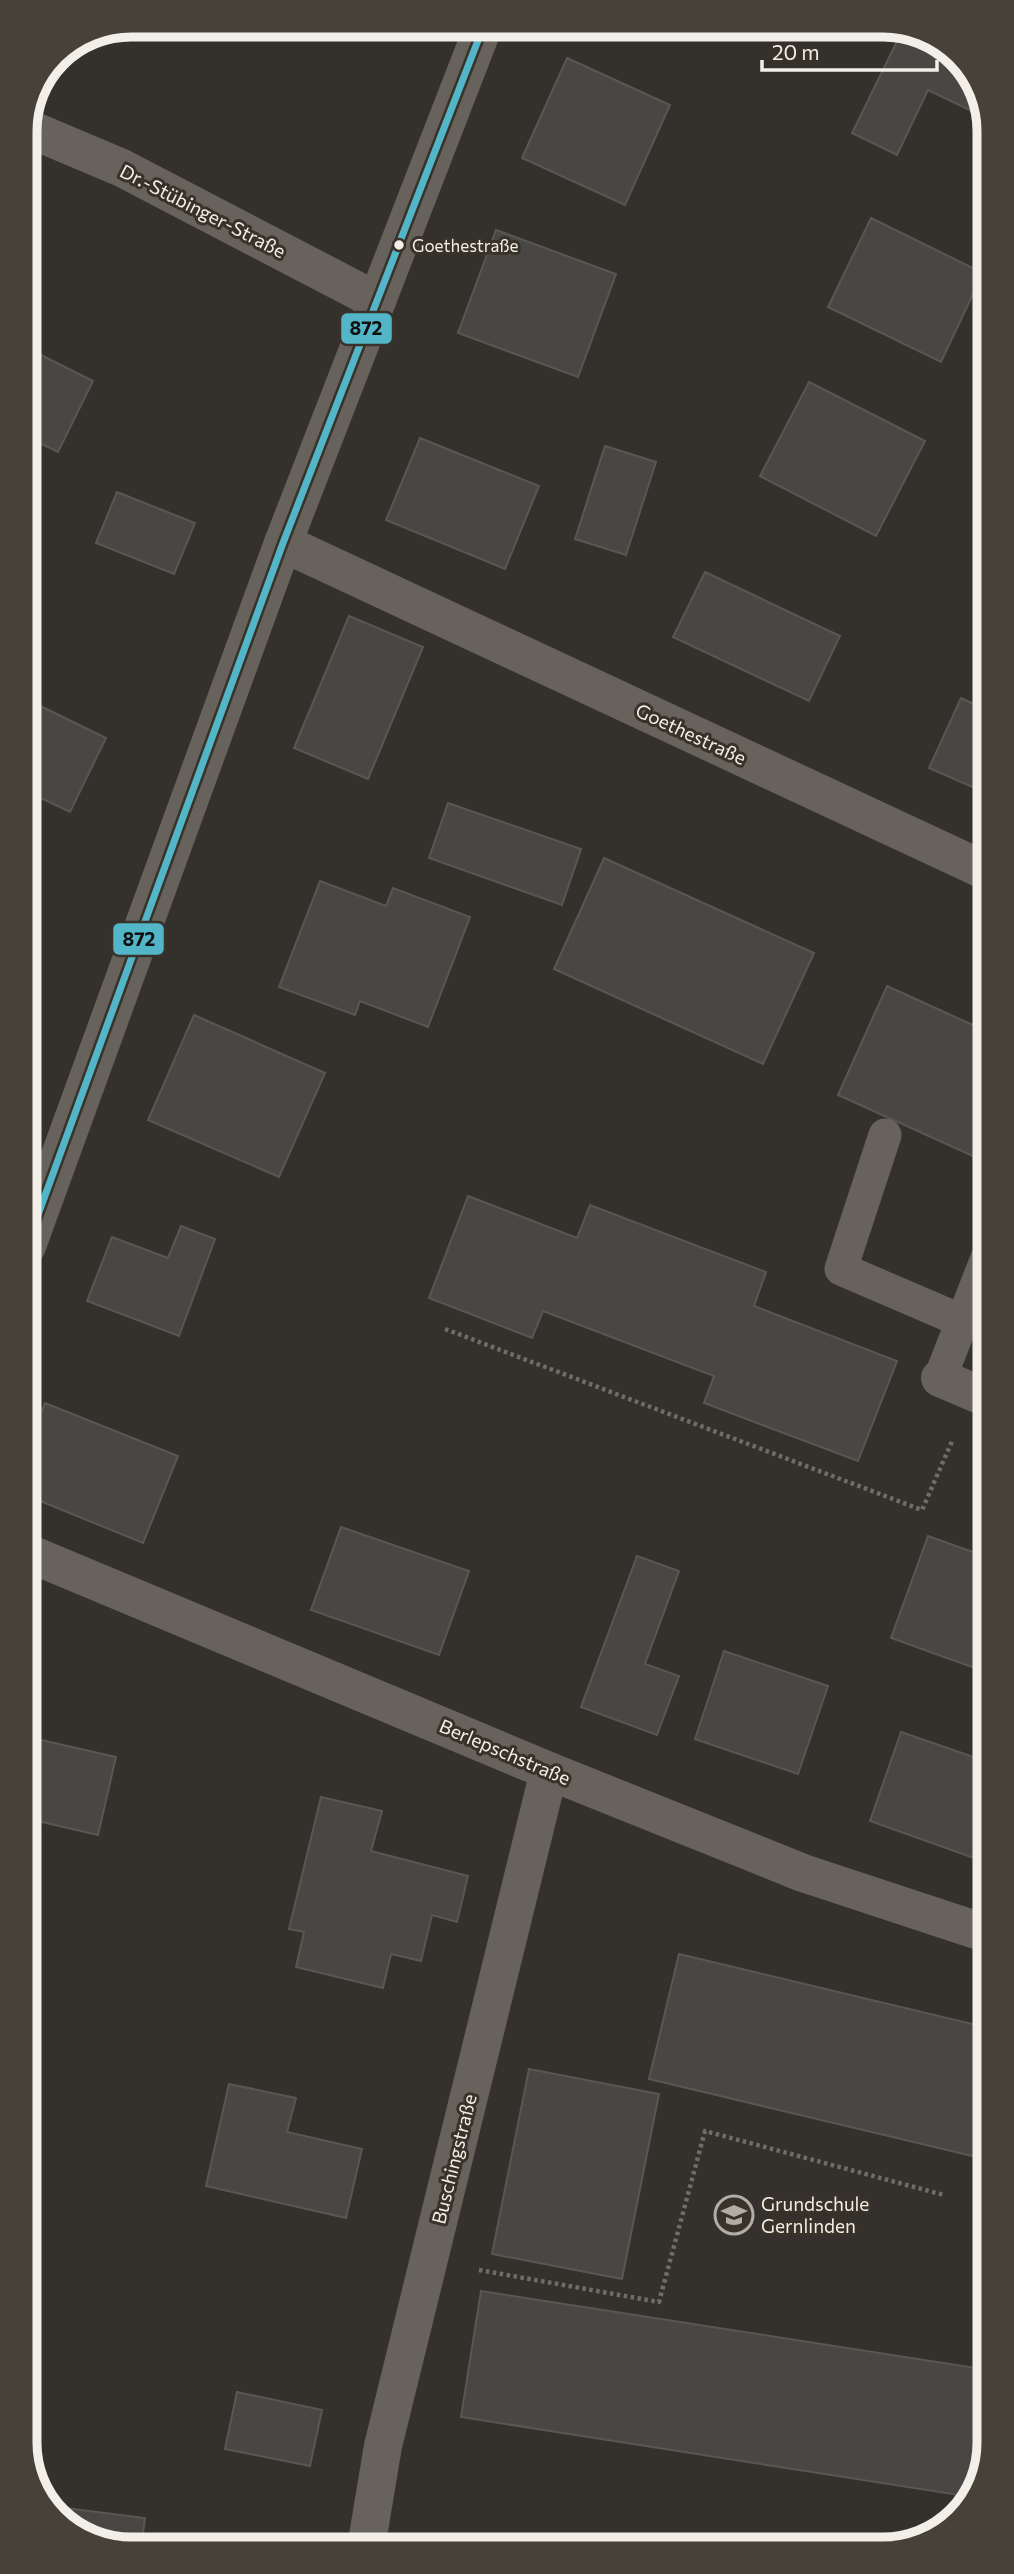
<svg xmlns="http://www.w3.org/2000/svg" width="1014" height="2574" viewBox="0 0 1014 2574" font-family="Commissioner,sans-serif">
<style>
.building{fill:#494743;stroke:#595753;stroke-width:2}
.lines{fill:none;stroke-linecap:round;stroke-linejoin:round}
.path{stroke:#706d68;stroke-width:4.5;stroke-dasharray:3.5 3.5;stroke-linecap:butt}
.lane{stroke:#67625c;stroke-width:33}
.street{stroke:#67625c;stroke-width:38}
.bus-1-casing{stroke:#383229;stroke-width:12}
.bus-1{stroke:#53b5c8;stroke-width:7}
.bus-dot{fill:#f2eee8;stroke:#383229;stroke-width:2.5}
.labels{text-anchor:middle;stroke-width:6;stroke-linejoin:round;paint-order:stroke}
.bus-label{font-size:17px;fill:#f2eee8;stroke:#383229;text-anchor:start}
.street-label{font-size:19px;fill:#f2eee8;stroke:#383229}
.poi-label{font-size:19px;fill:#f2eee8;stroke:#383229;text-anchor:start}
.rim{fill:none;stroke:#f2eee8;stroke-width:9}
.line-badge{stroke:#383229;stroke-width:2.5}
.pale-badge-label{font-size:19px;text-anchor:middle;font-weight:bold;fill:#111}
</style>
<rect width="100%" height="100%" fill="#34312c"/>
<g class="building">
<path d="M 903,29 L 948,47 L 984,97 L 984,112 L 982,116 L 928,90 L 897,155 L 852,133 Z"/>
<path d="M 567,58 L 670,105 L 625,205 L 522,158 Z"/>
<path d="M 871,218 L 983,273 L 941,362 L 828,307 Z"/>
<path d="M 496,230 L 616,274 L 578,377 L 458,333 Z"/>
<path d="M 25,347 L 93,381 L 58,452 L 25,436 Z"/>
<path d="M 809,382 L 925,441 L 876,536 L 760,476 Z"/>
<path d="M 420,438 L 539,486 L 505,569 L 386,520 Z"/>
<path d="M 605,446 L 656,462 L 626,555 L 575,539 Z"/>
<path d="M 117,492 L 195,523 L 174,574 L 96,543 Z"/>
<path d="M 705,572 L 840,636 L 809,701 L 673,637 Z"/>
<path d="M 349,616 L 423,647 L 368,779 L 294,748 Z"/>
<path d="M 961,698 L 985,709 L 986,793 L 929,768 Z"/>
<path d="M 26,699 L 106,738 L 70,812 L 26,791 Z"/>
<path d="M 448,803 L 581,849 L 562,905 L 429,858 Z"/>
<path d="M 604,858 L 814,953 L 763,1064 L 554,969 Z"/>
<path d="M 320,881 L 386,906 L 393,888 L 470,917 L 428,1027 L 360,1001 L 355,1015 L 279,987 Z"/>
<path d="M 887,986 L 986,1031 L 986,1162 L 838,1095 Z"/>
<path d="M 194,1015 L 325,1073 L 279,1177 L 148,1120 Z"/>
<path d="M 468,1196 L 577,1238 L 590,1205 L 766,1272 L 754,1306 L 897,1361 L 858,1461 L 704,1403 L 714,1376 L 543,1311 L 532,1338 L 429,1298 Z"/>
<path d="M 181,1226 L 215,1239 L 179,1336 L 87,1301 L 112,1237 L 168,1258 Z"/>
<path d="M 45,1403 L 178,1456 L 143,1543 L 28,1496 L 28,1445 Z"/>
<path d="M 341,1527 L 469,1571 L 439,1655 L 311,1610 Z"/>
<path d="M 928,1536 L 987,1557 L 988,1657 L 983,1671 L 891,1638 Z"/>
<path d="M 637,1556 L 679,1571 L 645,1664 L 679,1676 L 657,1735 L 581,1707 Z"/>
<path d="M 28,1628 L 39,1632 L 28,1669 Z"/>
<path d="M 724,1651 L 828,1686 L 798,1774 L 695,1739 Z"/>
<path d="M 901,1732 L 988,1762 L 988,1863 L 870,1821 Z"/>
<path d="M 28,1737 L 116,1757 L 98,1835 L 29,1819 Z"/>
<path d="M 321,1797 L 382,1811 L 371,1851 L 468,1876 L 457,1922 L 432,1915 L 421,1961 L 391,1954 L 383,1988 L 296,1967 L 304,1932 L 289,1929 Z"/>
<path d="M 679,1954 L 989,2028 L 989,2160 L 649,2079 Z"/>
<path d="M 529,2069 L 659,2094 L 622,2279 L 492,2254 Z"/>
<path d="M 229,2084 L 296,2098 L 287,2132 L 362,2149 L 346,2218 L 206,2186 Z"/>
<path d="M 481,2291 L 989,2370 L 989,2444 L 971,2497 L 461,2417 Z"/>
<path d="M 237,2392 L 322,2410 L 310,2466 L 225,2449 Z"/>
<path d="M 50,2506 L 145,2518 L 141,2549 L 123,2549 L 66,2527 Z"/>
</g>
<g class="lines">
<g class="path">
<path d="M 445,1329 L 922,1510 L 953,1439"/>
<path d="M 479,2270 L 659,2302 L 705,2131 L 944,2195"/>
</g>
<g class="lane">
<path d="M 885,1135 L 841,1269 L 962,1321"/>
<path d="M 940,1378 L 987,1258"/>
</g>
<g class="street">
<path d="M 25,127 L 122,168 L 377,301"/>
<path d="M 283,543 L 986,871"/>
<path d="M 27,1246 L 283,543 L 484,25"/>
<path d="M 940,1378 L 987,1398"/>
<path d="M 28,1553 L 549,1771 L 803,1873 L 988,1934"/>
<path d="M 366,2548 L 383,2446 L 549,1771"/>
</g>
<defs>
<path id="bus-1" d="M 27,1245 L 283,543 L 484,25"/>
</defs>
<use href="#bus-1" class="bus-1-casing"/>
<use href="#bus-1" class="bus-1"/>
</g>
<defs>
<symbol id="school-ring" viewBox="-11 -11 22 22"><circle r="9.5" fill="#383229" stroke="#b0aca6" stroke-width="1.5"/><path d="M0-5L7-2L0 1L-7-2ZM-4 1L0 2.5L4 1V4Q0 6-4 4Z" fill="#b0aca6"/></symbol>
</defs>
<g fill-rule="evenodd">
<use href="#school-ring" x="712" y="2193" width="44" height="44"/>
</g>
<circle class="bus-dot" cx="399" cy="245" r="6"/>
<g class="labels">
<g class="bus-label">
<text x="412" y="252">Goethestraße</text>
</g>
<g class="street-label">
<text transform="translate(203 211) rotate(27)" y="7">Dr.-Stübinger-Straße</text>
<text transform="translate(691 734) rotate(25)" y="7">Goethestraße</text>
<text transform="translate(505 1752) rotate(23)" y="7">Berlepschstraße</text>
<text transform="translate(454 2159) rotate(-76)" y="7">Buschingstraße</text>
</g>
<g class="poi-label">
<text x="761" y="2211">Grundschule<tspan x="761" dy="22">Gernlinden</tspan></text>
</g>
</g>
<path d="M0 0H1014V2574H0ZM131 37H883A94 94 0 0 1 977 131V2443A94 94 0 0 1 883 2537H131A94 94 0 0 1 37 2443V131A94 94 0 0 1 131 37Z" fill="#474138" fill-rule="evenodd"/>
<path class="rim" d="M131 37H883A94 94 0 0 1 977 131V2443A94 94 0 0 1 883 2537H131A94 94 0 0 1 37 2443V131A94 94 0 0 1 131 37Z"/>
<g class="line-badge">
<rect x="340" y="312" width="53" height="33" rx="7" fill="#53b5c8"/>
<rect x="112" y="922" width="53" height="34" rx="7" fill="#53b5c8"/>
</g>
<g class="pale-badge-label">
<text x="366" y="335">872</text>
<text x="139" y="946">872</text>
</g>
<path d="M762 60v10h175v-10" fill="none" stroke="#f2eee8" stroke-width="3.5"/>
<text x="772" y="60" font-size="21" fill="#f2eee8" stroke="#383229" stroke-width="5" paint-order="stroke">20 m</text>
</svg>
